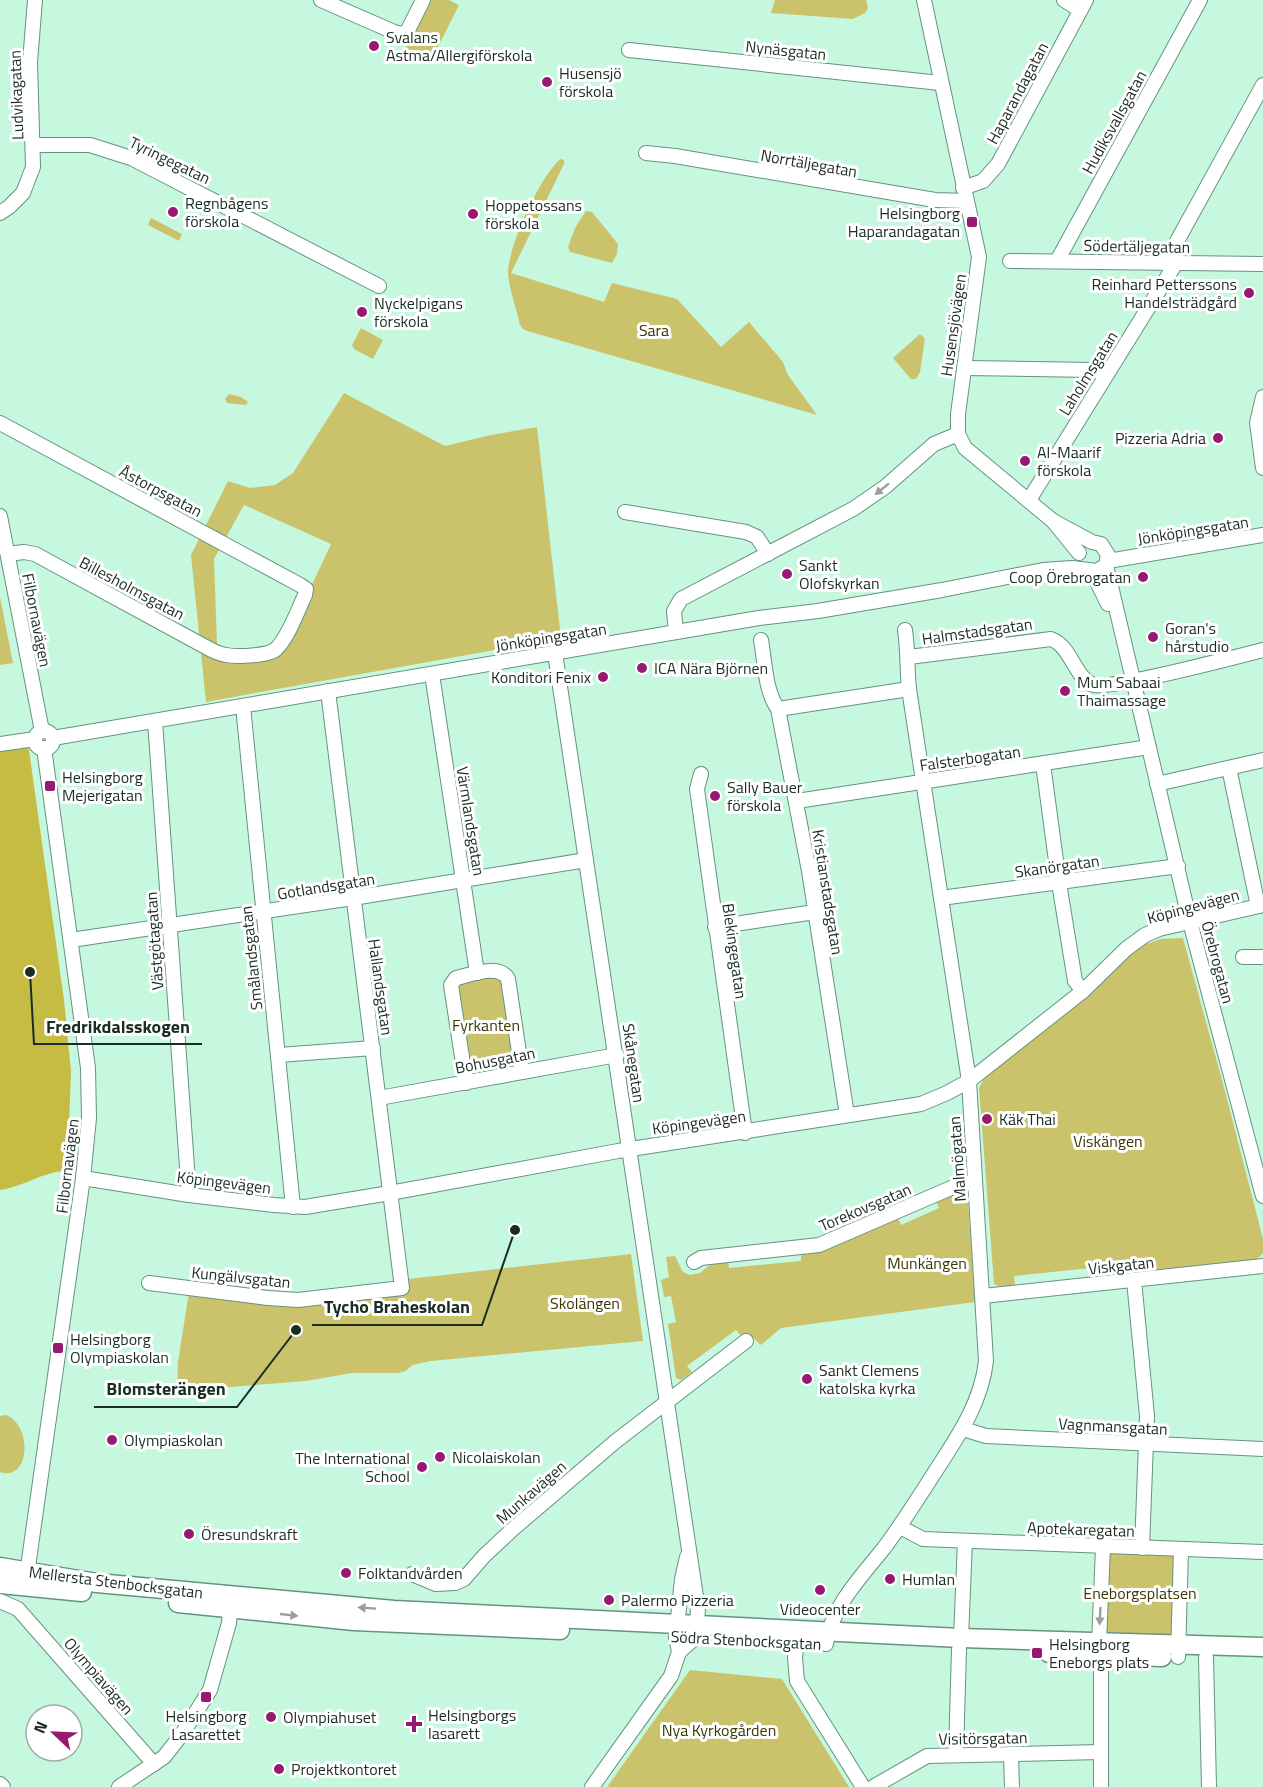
<svg xmlns="http://www.w3.org/2000/svg" width="1263" height="1787" viewBox="0 0 1263 1787" font-family="'Titillium Web',sans-serif">
<style>
.green{fill:#cbc36b;fill-rule:evenodd}
.forest{fill:#c6bb43}
.lines{fill:none;stroke-linecap:round;stroke-linejoin:round}
.minor-casing{stroke:#65937e;stroke-width:16}
.major-casing{stroke:#65937e;stroke-width:21}
.minor{stroke:#fff;stroke-width:14}
.major{stroke:#fff;stroke-width:18}
.oneway{fill:#98a09c}
.poi-dot{fill:#971971;stroke:#fff;stroke-width:2}
.labels{text-anchor:middle;stroke-width:6;stroke-linejoin:round;paint-order:stroke}
.poi-label{font-size:16px;fill:#1a2d24;stroke:#fff;text-anchor:start}
.street-label{font-size:16px;fill:#1a2d24;stroke:#fff}
.park-label{font-size:16px;fill:#3c3804;stroke:#fff}
.leader{fill:none;stroke:#1a2d24;stroke-width:2}
.callout-dot{fill:#1a2d24;stroke:#fff;stroke-width:2}
.callout-label{font-size:18px;text-anchor:middle;font-weight:bold;fill:#1a2d24;stroke:#fff;stroke-width:6;stroke-linejoin:round;paint-order:stroke}
</style>
<rect width="100%" height="100%" fill="#c6f8e0"/>
<g class="green">
<path d="M 431,0 L 449,0 L 459,5 L 435,53 L 430,59 C 421,60 408,54 405,45 L 406,43 L 410,44 Z"/>
<path d="M 775,0 L 866,0 L 868,8 L 865,13 L 853,19 L 771,13 Z"/>
<path d="M 560,159 L 564,160 L 564,164 L 511,273 L 604,302 L 612,283 L 677,299 L 721,347 L 749,322 L 783,362 L 788,375 L 817,415 L 524,330 L 520,325 C 517,310 508,286 508,271 C 510,242 539,179 560,159 Z"/>
<path d="M 586,211 L 592,212 L 618,244 L 617,254 L 612,263 L 570,252 L 568,247 L 575,228 Z"/>
<path d="M 151,218 L 182,234 L 179,241 L 148,225 Z"/>
<path d="M 361,328 L 383,340 L 373,359 L 354,349 L 352,345 Z"/>
<path d="M 920,334 L 925,339 L 920,372 L 916,379 L 911,379 L 893,358 Z"/>
<path d="M 344,393 L 445,446 L 491,435 L 537,427 L 561,638 L 206,702 L 191,555 L 228,481 L 250,488 L 275,485 L 293,473 ZM 244,505 L 331,544 L 279,655 L 224,660 L 217,644 L 214,559 Z"/>
<path d="M 229,394 L 241,397 L 248,402 L 246,405 L 227,403 L 225,399 Z"/>
<path d="M 0,597 L 13,663 L 0,665 Z"/>
<path d="M 1183,938 L 1225,1091 L 1263,1239 L 1263,1253 L 1255,1261 L 1102,1277 L 1100,1267 L 1014,1276 L 1015,1286 L 1003,1288 L 994,1284 L 979,1088 L 986,1075 L 1041,1033 L 1138,947 L 1160,939 Z"/>
<path d="M 496,975 L 504,979 L 517,1062 L 513,1070 L 473,1078 L 468,1073 L 455,988 L 458,981 Z"/>
<path d="M 955,1193 L 965,1196 L 968,1203 L 975,1302 L 781,1328 L 761,1345 L 752,1337 L 740,1335 L 736,1330 L 687,1366 L 692,1372 L 681,1380 L 676,1378 L 668,1324 L 676,1322 L 671,1296 L 664,1297 L 661,1280 L 669,1277 L 666,1257 L 675,1256 L 683,1272 L 690,1275 L 700,1273 L 713,1262 L 728,1260 L 729,1268 L 801,1261 L 801,1254 L 834,1246 L 898,1218 L 901,1225 L 939,1208 L 936,1201 Z"/>
<path d="M 631,1254 L 643,1341 L 431,1361 L 412,1365 L 406,1371 L 398,1373 L 352,1373 L 306,1381 L 177,1391 L 178,1362 L 189,1292 L 277,1304 L 408,1293 L 408,1279 Z"/>
<path d="M 6,1415 C 33,1426 30,1482 0,1472 L 0,1416 Z"/>
<path d="M 1107,1551 L 1176,1554 L 1172,1635 L 1103,1632 Z"/>
<path d="M 690,1670 L 782,1679 L 849,1787 L 607,1787 Z"/>
</g>
<path class="forest" d="M 26,746 L 29,750 L 64,1000 L 71,1071 L 69,1126 L 63,1171 C 41,1173 22,1187 0,1190 L 0,748 Z"/>
<g class="lines">
<defs>
<g id="minor">
<path d="M 321,0 L 394,32 L 403,34 L 408,30 L 423,0"/>
<path d="M 924,0 L 979,257 L 958,414 L 958,434 L 965,448 L 1053,521 L 1079,553"/>
<path d="M 1064,0 L 1080,10"/>
<path d="M 629,50 L 940,83"/>
<path d="M 34,145 L 90,145 L 131,158 L 379,286"/>
<path d="M 646,153 L 675,156 L 935,200 L 966,201"/>
<path d="M 963,188 L 983,181 L 998,164 L 1086,0"/>
<path d="M 0,213 L 9,207 L 23,193 L 33,167 L 30,62 L 35,0"/>
<path d="M 1010,261 L 1263,264"/>
<path d="M 1057,261 L 1200,0"/>
<path d="M 1165,263 L 1263,85"/>
<path d="M 964,368 L 1093,370 L 1107,374"/>
<path d="M 1263,397 L 1257,423 L 1263,468"/>
<path d="M 0,423 L 300,585 L 306,589 L 305,595 C 298,610 288,638 276,649 C 269,656 237,657 226,655 C 218,654 211,650 204,646 L 35,554 L 24,552 L 8,554"/>
<path d="M 1029,500 L 1176,263"/>
<path d="M 625,512 L 746,532 L 757,537 L 768,554"/>
<path d="M 0,516 L 42,731"/>
<path d="M 1108,561 L 1263,535"/>
<path d="M 1106,565 L 1190,922 L 1263,1196"/>
<path d="M 1092,572 L 1108,604"/>
<path d="M 676,632 L 674,611 L 681,599 L 853,509 L 885,487 L 934,444 L 958,434"/>
<path d="M 761,640 C 765,662 765,691 778,709 L 809,871 L 847,1115"/>
<path d="M 555,653 L 698,1610 L 695,1638 L 679,1652"/>
<path d="M 909,657 L 1051,639 C 1071,646 1075,678 1093,685 C 1106,691 1240,656 1263,650"/>
<path d="M 432,674 L 477,973"/>
<path d="M 243,706 L 293,1207"/>
<path d="M 778,709 L 909,689"/>
<path d="M 155,721 L 189,1195"/>
<circle cx="44" cy="740" r="9"/>
<path d="M 53,738 L 759,618 L 818,611 L 942,590 L 1043,570 L 1072,568 L 1097,571 L 1106,565 L 1108,555 L 1101,544 L 1092,542 L 1053,521"/>
<path d="M 0,744 L 35,739"/>
<path d="M 1043,764 L 1059,883 L 1075,981 L 1083,991"/>
<path d="M 1229,768 L 1258,906"/>
<path d="M 701,774 L 697,789 L 745,1133"/>
<path d="M 1157,784 L 1263,760"/>
<path d="M 797,801 L 1149,747"/>
<path d="M 941,898 L 1178,866"/>
<path d="M 715,927 L 815,912"/>
<path d="M 71,940 L 353,898 L 586,860"/>
<path d="M 1243,957 L 1263,957"/>
<path d="M 279,1055 L 373,1048"/>
<path d="M 466,1083 L 451,985 L 456,978 C 471,975 499,963 508,979 L 522,1072"/>
<path d="M 379,1098 L 617,1055"/>
<path d="M 83,1178 L 189,1195 L 274,1205 L 305,1207 L 390,1193 L 618,1151 L 921,1104 L 947,1093 L 969,1081 L 1083,991 L 1126,949 L 1145,935 L 1159,929 L 1263,905"/>
<path d="M 694,1262 L 701,1258 L 819,1245 L 958,1185 L 975,1182"/>
<path d="M 1134,1280 L 1147,1416 L 1142,1548"/>
<path d="M 149,1283 L 268,1298 L 298,1300 L 402,1288 L 328,691"/>
<path d="M 983,1296 L 1263,1266"/>
<path d="M 963,1429 L 986,1436 L 1263,1449"/>
<path d="M 900,1527 L 923,1539 L 1263,1552"/>
<path d="M 412,1574 L 436,1584 L 455,1583 L 464,1579 L 484,1556 L 514,1528 L 616,1441 L 746,1341"/>
<path d="M 26,1581 L 83,1178 L 89,1118 L 88,1068 L 44,748"/>
<path d="M 0,1601 L 18,1609 L 154,1764"/>
<path d="M 798,1631 L 795,1658 L 797,1681 L 863,1787"/>
<path d="M 961,1638 L 965,1541"/>
<path d="M 1099,1643 L 1103,1547"/>
<path d="M 826,1644 C 832,1606 861,1577 884,1548 C 902,1524 917,1500 933,1475 C 956,1439 981,1405 986,1361 L 969,1081 L 909,689 C 907,669 908,650 905,630"/>
<path d="M 1101,1656 L 1101,1787"/>
<path d="M 1178,1657 L 1181,1550"/>
<path d="M 1206,1657 L 1209,1787"/>
<path d="M 956,1754 L 959,1649"/>
<path d="M 1011,1754 L 1012,1787"/>
<path d="M 0,1784 L 3,1787"/>
<path d="M 119,1787 L 164,1757 L 182,1734 L 210,1690 L 229,1623 L 231,1601"/>
<path d="M 592,1787 L 671,1676 L 679,1652 L 676,1637 L 682,1579 L 687,1557"/>
<path d="M 873,1787 L 927,1756 L 1101,1752"/>
</g>
<g id="major">
<path d="M 0,1567 L 97,1583 L 394,1610 L 961,1638 L 1263,1647"/>
<path d="M 0,1584 L 82,1592"/>
<path d="M 178,1603 L 354,1621 L 560,1630"/>
<path d="M 1049,1653 L 1162,1657"/>
</g>
</defs>
<use href="#minor" class="minor-casing"/>
<use href="#major" class="major-casing"/>
<use href="#minor" class="minor"/>
<use href="#major" class="major"/>
</g>
<defs><path id="oneway-solid" d="M-6-.8H1V-3.2L6.5 0L1 3.2V.8H-6Z" transform="scale(1.5)"/></defs>
<g class="oneway">
<use href="#oneway-solid" transform="translate(882 489) rotate(141)"/>
<use href="#oneway-solid" transform="translate(367 1608) rotate(-176)"/>
<use href="#oneway-solid" transform="translate(289 1615) rotate(6)"/>
<use href="#oneway-solid" transform="translate(1100 1616) rotate(93)"/>
</g>
<g class="poi-dot">
<circle cx="374" cy="46" r="6"/>
<circle cx="547" cy="82" r="6"/>
<circle cx="173" cy="212" r="6"/>
<circle cx="473" cy="214" r="6"/>
<rect x="966" y="216" width="12" height="12" rx="3"/>
<circle cx="1249" cy="293" r="6"/>
<circle cx="362" cy="312" r="6"/>
<circle cx="1218" cy="438" r="6"/>
<circle cx="1025" cy="461" r="6"/>
<circle cx="787" cy="574" r="6"/>
<circle cx="1143" cy="577" r="6"/>
<circle cx="1153" cy="637" r="6"/>
<circle cx="642" cy="668" r="6"/>
<circle cx="603" cy="677" r="6"/>
<circle cx="1065" cy="691" r="6"/>
<rect x="44" y="780" width="12" height="12" rx="3"/>
<circle cx="715" cy="796" r="6"/>
<circle cx="987" cy="1119" r="6"/>
<rect x="52" y="1342" width="12" height="12" rx="3"/>
<circle cx="807" cy="1379" r="6"/>
<circle cx="112" cy="1440" r="6"/>
<circle cx="440" cy="1457" r="6"/>
<circle cx="422" cy="1467" r="6"/>
<circle cx="189" cy="1534" r="6"/>
<circle cx="346" cy="1573" r="6"/>
<circle cx="890" cy="1579" r="6"/>
<circle cx="820" cy="1590" r="6"/>
<circle cx="609" cy="1600" r="6"/>
<rect x="1031" y="1647" width="12" height="12" rx="3"/>
<rect x="200" y="1691" width="12" height="12" rx="3"/>
<circle cx="271" cy="1717" r="6"/>
<path d="M411 1715h6v6h6v6h-6v6h-6v-6h-6v-6h6z"/>
<circle cx="279" cy="1769" r="6"/>
</g>
<g class="labels">
<g class="poi-label">
<text x="386" y="43">Svalans<tspan x="386" dy="18">Astma/Allergiförskola</tspan></text>
<text x="559" y="79">Husensjö<tspan x="559" dy="18">förskola</tspan></text>
<text x="185" y="209">Regnbågens<tspan x="185" dy="18">förskola</tspan></text>
<text x="485" y="211">Hoppetossans<tspan x="485" dy="18">förskola</tspan></text>
<text x="960" y="219" text-anchor="end">Helsingborg<tspan x="960" dy="18">Haparandagatan</tspan></text>
<text x="1237" y="290" text-anchor="end">Reinhard Petterssons<tspan x="1237" dy="18">Handelsträdgård</tspan></text>
<text x="374" y="309">Nyckelpigans<tspan x="374" dy="18">förskola</tspan></text>
<text x="1206" y="444" text-anchor="end">Pizzeria Adria</text>
<text x="1037" y="458">Al-Maarif<tspan x="1037" dy="18">förskola</tspan></text>
<text x="799" y="571">Sankt<tspan x="799" dy="18">Olofskyrkan</tspan></text>
<text x="1131" y="583" text-anchor="end">Coop Örebrogatan</text>
<text x="1165" y="634">Goran's<tspan x="1165" dy="18">hårstudio</tspan></text>
<text x="654" y="674">ICA Nära Björnen</text>
<text x="591" y="683" text-anchor="end">Konditori Fenix</text>
<text x="1077" y="688">Mum Sabaai<tspan x="1077" dy="18">Thaimassage</tspan></text>
<text x="62" y="783">Helsingborg<tspan x="62" dy="18">Mejerigatan</tspan></text>
<text x="727" y="793">Sally Bauer<tspan x="727" dy="18">förskola</tspan></text>
<text x="999" y="1125">Käk Thai</text>
<text x="70" y="1345">Helsingborg<tspan x="70" dy="18">Olympiaskolan</tspan></text>
<text x="819" y="1376">Sankt Clemens<tspan x="819" dy="18">katolska kyrka</tspan></text>
<text x="124" y="1446">Olympiaskolan</text>
<text x="452" y="1463">Nicolaiskolan</text>
<text x="410" y="1464" text-anchor="end">The International<tspan x="410" dy="18">School</tspan></text>
<text x="201" y="1540">Öresundskraft</text>
<text x="358" y="1579">Folktandvården</text>
<text x="902" y="1585">Humlan</text>
<text x="621" y="1606">Palermo Pizzeria</text>
<text x="820" y="1615" text-anchor="middle">Videocenter</text>
<text x="1049" y="1650">Helsingborg<tspan x="1049" dy="18">Eneborgs plats</tspan></text>
<text x="428" y="1721">Helsingborgs<tspan x="428" dy="18">lasarett</tspan></text>
<text x="206" y="1722" text-anchor="middle">Helsingborg<tspan x="206" dy="18">Lasarettet</tspan></text>
<text x="283" y="1723">Olympiahuset</text>
<text x="291" y="1775">Projektkontoret</text>
</g>
<g class="street-label">
<text transform="translate(786 50) rotate(6)" y="6">Nynäsgatan</text>
<text transform="translate(1017 93) rotate(-62)" y="6">Haparandagatan</text>
<text transform="translate(16 95) rotate(-92)" y="6">Ludvikagatan</text>
<text transform="translate(1114 122) rotate(-61)" y="6">Hudiksvallsgatan</text>
<text transform="translate(170 160) rotate(26)" y="6">Tyringegatan</text>
<text transform="translate(809 163) rotate(10)" y="6">Norrtäljegatan</text>
<text transform="translate(1137 246) rotate(1)" y="6">Södertäljegatan</text>
<text transform="translate(953 325) rotate(-82)" y="6">Husensjövägen</text>
<text transform="translate(1088 373) rotate(-58)" y="6">Laholmsgatan</text>
<text transform="translate(161 491) rotate(28)" y="6">Åstorpsgatan</text>
<text transform="translate(1193 530) rotate(-9)" y="6">Jönköpingsgatan</text>
<text transform="translate(132 588) rotate(28)" y="6">Billesholmsgatan</text>
<text transform="translate(37 620) rotate(79)" y="6">Filbornavägen</text>
<text transform="translate(977 631) rotate(-8)" y="6">Halmstadsgatan</text>
<text transform="translate(551 637) rotate(-9)" y="6">Jönköpingsgatan</text>
<text transform="translate(970 758) rotate(-8)" y="6">Falsterbogatan</text>
<text transform="translate(471 821) rotate(81)" y="6">Värmlandsgatan</text>
<text transform="translate(1057 866) rotate(-8)" y="6">Skanörgatan</text>
<text transform="translate(326 886) rotate(-9)" y="6">Gotlandsgatan</text>
<text transform="translate(828 892) rotate(81)" y="6">Kristianstadsgatan</text>
<text transform="translate(1193 906) rotate(-15)" y="6">Köpingevägen</text>
<text transform="translate(154 941) rotate(-94)" y="6">Västgötagatan</text>
<text transform="translate(735 951) rotate(82)" y="6">Blekingegatan</text>
<text transform="translate(251 958) rotate(-96)" y="6">Smålandsgatan</text>
<text transform="translate(1218 962) rotate(75)" y="6">Örebrogatan</text>
<text transform="translate(381 987) rotate(82)" y="6">Hallandsgatan</text>
<text transform="translate(495 1060) rotate(-11)" y="6">Bohusgatan</text>
<text transform="translate(634 1063) rotate(82)" y="6">Skånegatan</text>
<text transform="translate(699 1122) rotate(-8)" y="6">Köpingevägen</text>
<text transform="translate(957 1159) rotate(-94)" y="6">Malmögatan</text>
<text transform="translate(67 1166) rotate(-83)" y="6">Filbornavägen</text>
<text transform="translate(224 1182) rotate(7)" y="6">Köpingevägen</text>
<text transform="translate(865 1207) rotate(-23)" y="6">Torekovsgatan</text>
<text transform="translate(1121 1265) rotate(-6)" y="6">Viskgatan</text>
<text transform="translate(241 1277) rotate(6)" y="6">Kungälvsgatan</text>
<text transform="translate(1113 1426) rotate(3)" y="6">Vagnmansgatan</text>
<text transform="translate(531 1492) rotate(-41)" y="6">Munkavägen</text>
<text transform="translate(1081 1529) rotate(2)" y="6">Apotekaregatan</text>
<text transform="translate(116 1582) rotate(7)" y="6">Mellersta Stenbocksgatan</text>
<text transform="translate(746 1640) rotate(3)" y="6">Södra Stenbocksgatan</text>
<text transform="translate(99 1676) rotate(49)" y="6">Olympiavägen</text>
<text transform="translate(983 1738) rotate(-1)" y="6">Visitörsgatan</text>
</g>
<g class="park-label">
<text x="654" y="336">Sara</text>
<text x="486" y="1031">Fyrkanten</text>
<text x="1108" y="1147">Viskängen</text>
<text x="927" y="1269">Munkängen</text>
<text x="585" y="1309">Skolängen</text>
<text x="1140" y="1599">Eneborgsplatsen</text>
<text x="719" y="1736">Nya Kyrkogården</text>
</g>
</g>
<path class="leader" d="M30 972L34 1044H202M515 1230L482 1325H312M296 1330L237 1407H94"/>
<g class="callout-dot">
<circle cx="30" cy="972" r="6"/>
<circle cx="515" cy="1230" r="6"/>
<circle cx="296" cy="1330" r="6"/>
</g>
<g class="callout-label">
<text x="118" y="1033">Fredrikdalsskogen</text>
<text x="397" y="1313">Tycho Braheskolan</text>
<text x="166" y="1395">Blomsterängen</text>
</g>
<g transform="translate(54 1733) rotate(293)"><circle r="28" fill="#ffffff" stroke="#a3aba7" stroke-width="1.5"/>
<path d="M0-4.5L10 22L0 15L-10 22Z" fill="#971971"/>
<text y="-9" font-size="16" font-weight="bold" text-anchor="middle" fill="#1a2d24">N</text>
</g>
</svg>
